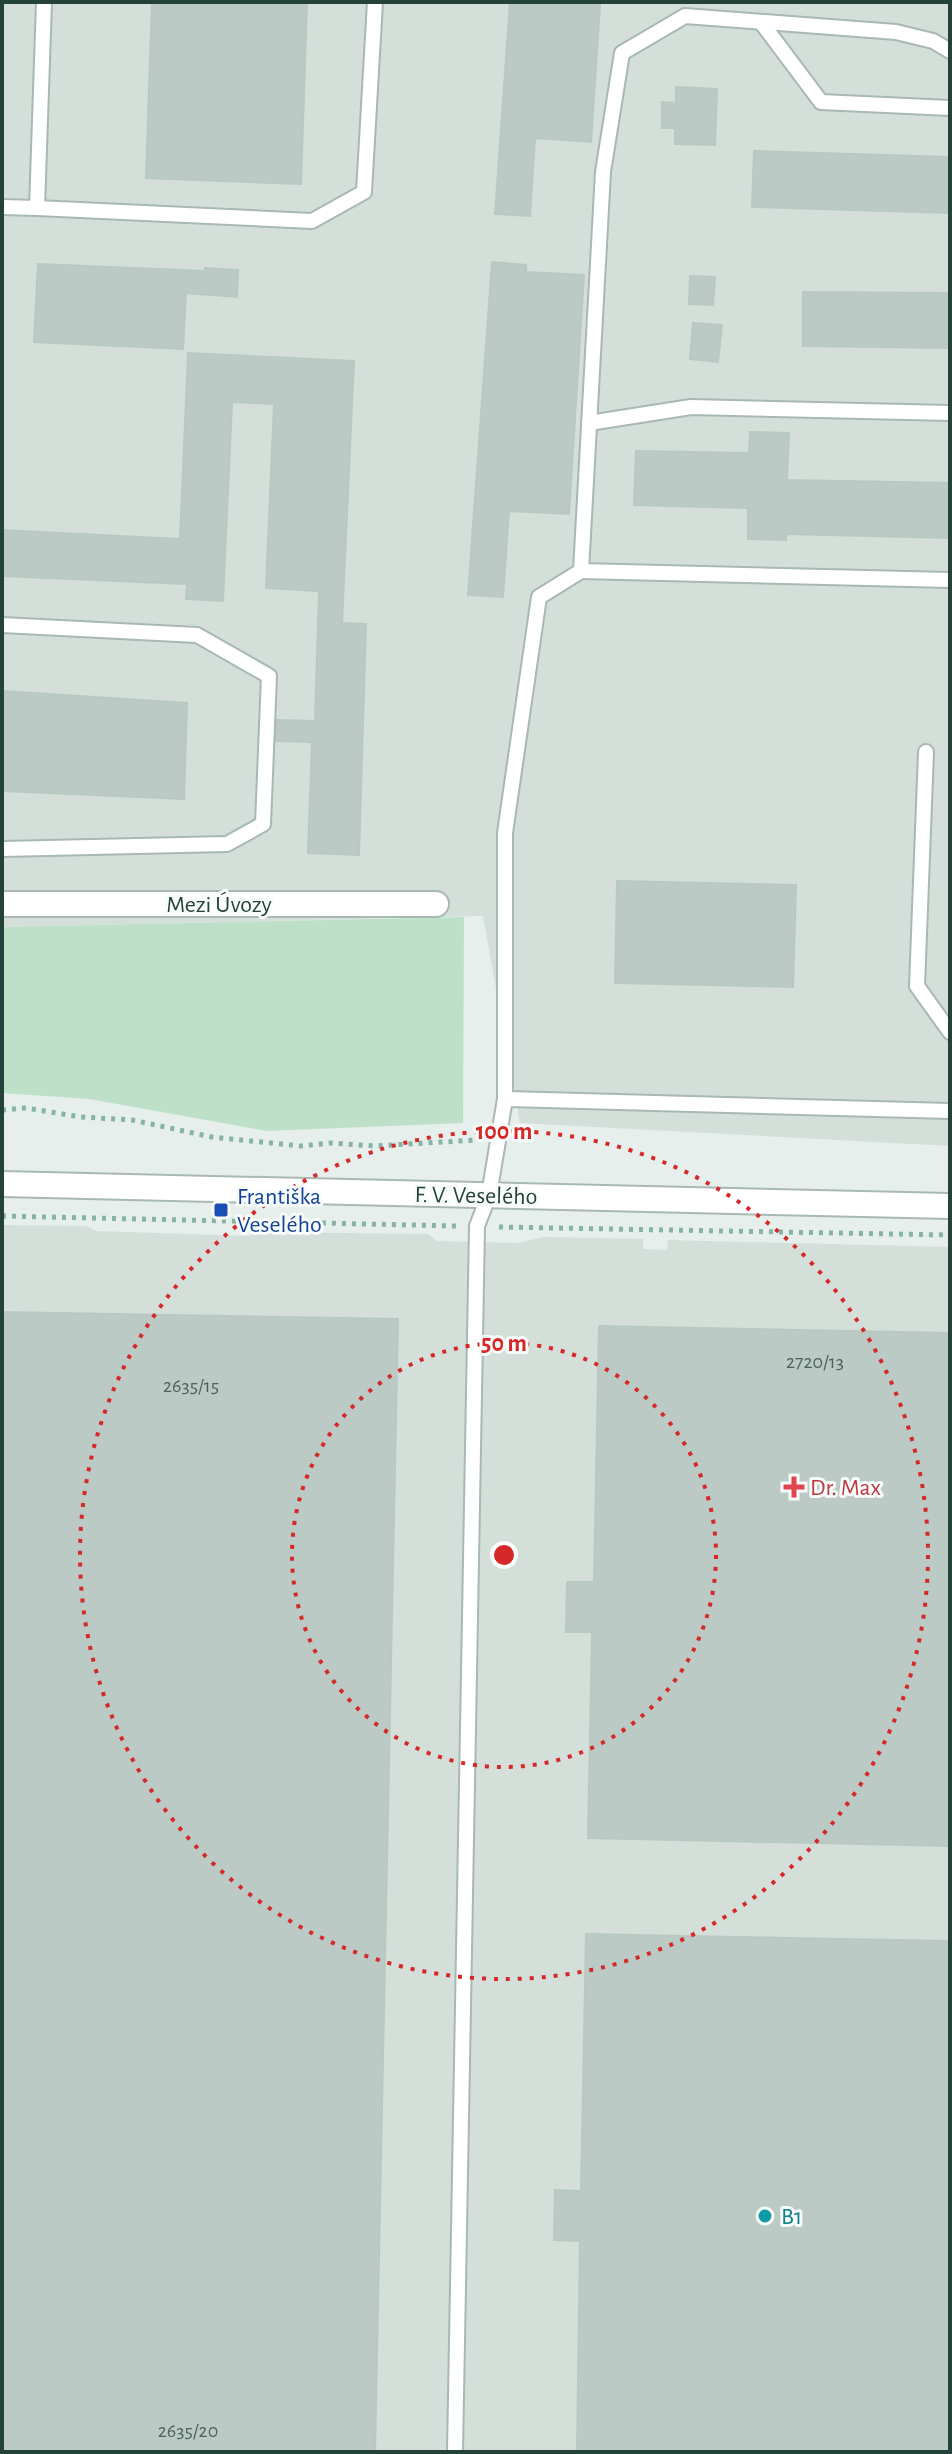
<svg xmlns="http://www.w3.org/2000/svg" width="952" height="2454" viewBox="0 0 952 2454" font-family="'Alegreya Sans',sans-serif">
<style>
.built{fill:#d4dfda}
.green{fill:#bfe0c8}
.building{fill:#bbcac4;stroke:#b8c9c2;stroke-width:2}
.lines{fill:none;stroke-linecap:round;stroke-linejoin:round}
.lane-casing{stroke:#a8b8b2;stroke-width:18}
.street-casing{stroke:#a8b8b2;stroke-width:28}
.path{stroke:#86b3a5;stroke-width:5;stroke-dasharray:4 6;stroke-linecap:butt}
.lane{stroke:#fff;stroke-width:14}
.street{stroke:#fff;stroke-width:24}
.ring{fill:none;stroke:#d62828;stroke-width:4;stroke-dasharray:4 8}
.transit-dot{fill:#1a4fb4;stroke:#f7fbf9;stroke-width:3}
.health-dot{fill:#e0444e;stroke:#f7fbf9;stroke-width:3}
.culture-dot{fill:#0f9aa8;stroke:#f7fbf9;stroke-width:3}
.labels{text-anchor:middle;stroke-width:6;stroke-linejoin:round;paint-order:stroke}
.number-label{font-size:20px;fill:#4a645c}
.street-label{font-size:24px;fill:#24423a;stroke:#f7fbf9}
.transit-label{font-size:24px;fill:#164399;stroke:#f7fbf9;text-anchor:start}
.health-label{font-size:24px;fill:#be3a42;stroke:#f7fbf9;text-anchor:start}
.culture-label{font-size:24px;fill:#0d838f;stroke:#f7fbf9;text-anchor:start}
.centre{fill:#d62828;stroke:#f7fbf9;stroke-width:4}
.ring-label{font-size:24px;text-anchor:middle;font-weight:bold;fill:#d62828;stroke:#f7fbf9;stroke-width:6;stroke-linejoin:round;paint-order:stroke}
</style>
<rect width="100%" height="100%" fill="#e6efeb"/>
<g class="built">
<path d="M 2,2 L 950,2 L 950,1146 L 520,1123 L 483,916 L 2,927 Z"/>
<path d="M 2,1225 L 87,1226 L 96,1231 L 249,1236 L 256,1232 L 428,1234 L 437,1241 L 517,1243 L 544,1237 L 643,1239 L 643,1249 L 667,1250 L 668,1240 L 950,1247 L 950,2452 L 2,2452 Z"/>
</g>
<path class="green" d="M 464,917 L 463,1123 L 267,1131 L 89,1099 L 2,1093 L 2,927 Z"/>
<g class="building">
<path d="M 152,2 L 307,2 L 301,184 L 146,178 Z"/>
<path d="M 510,2 L 600,5 L 591,142 L 535,138 L 530,216 L 495,214 Z"/>
<path d="M 676,87 L 717,89 L 715,145 L 675,144 L 675,128 L 662,128 L 662,102 L 676,103 Z"/>
<path d="M 754,151 L 950,157 L 950,213 L 752,207 Z"/>
<path d="M 492,262 L 526,265 L 526,272 L 584,275 L 569,514 L 509,511 L 503,597 L 468,595 Z"/>
<path d="M 38,264 L 205,271 L 205,268 L 238,270 L 237,297 L 186,293 L 183,349 L 34,342 Z"/>
<path d="M 690,276 L 715,277 L 713,305 L 689,304 Z"/>
<path d="M 803,292 L 950,293 L 950,348 L 803,346 Z"/>
<path d="M 693,323 L 722,325 L 718,362 L 690,359 Z"/>
<path d="M 188,353 L 354,361 L 342,623 L 366,624 L 359,855 L 308,853 L 312,742 L 276,741 L 277,720 L 315,721 L 319,591 L 266,588 L 274,404 L 232,402 L 223,601 L 186,599 L 187,584 L 2,576 L 2,530 L 180,539 Z"/>
<path d="M 750,432 L 789,433 L 787,480 L 950,483 L 950,538 L 786,534 L 786,540 L 748,539 L 748,508 L 634,505 L 636,451 L 749,453 Z"/>
<path d="M 2,691 L 187,703 L 184,799 L 2,791 Z"/>
<path d="M 617,881 L 796,885 L 793,987 L 615,983 Z"/>
<path d="M 2,1312 L 398,1319 L 375,2452 L 2,2452 Z"/>
<path d="M 599,1326 L 950,1333 L 950,1846 L 588,1838 L 592,1632 L 566,1632 L 567,1582 L 594,1582 Z"/>
<path d="M 586,1934 L 950,1941 L 950,2452 L 577,2452 L 580,2241 L 554,2240 L 555,2190 L 581,2191 Z"/>
</g>
<g class="lines">
<defs>
<g id="lane">
<path d="M 761,22 L 821,102 L 950,108"/>
<path d="M 2,207 L 37,208 L 44,2"/>
<path d="M 37,208 L 312,221 L 364,192 L 375,2"/>
<path d="M 589,423 L 691,407 L 950,413"/>
<path d="M 581,571 L 950,580"/>
<path d="M 2,625 L 197,635 L 269,676 L 263,824 L 227,844 L 2,849"/>
<path d="M 926,752 L 917,986 L 950,1032"/>
<path d="M 505,1099 L 505,833 L 539,597 L 581,571 L 603,172 L 622,53 L 685,16 L 896,32 L 933,41 L 950,51"/>
<path d="M 455,2452 L 477,1226 L 489,1195 L 505,1099 L 950,1111"/>
</g>
<g id="street">
<path d="M 2,904 L 436,904"/>
<path d="M 2,1184 L 950,1206"/>
</g>
</defs>
<use href="#lane" class="lane-casing"/>
<use href="#street" class="street-casing"/>
<g class="path">
<path d="M 2,1110 L 26,1108 L 81,1117 L 132,1120 L 212,1137 L 300,1146 L 331,1143 L 375,1146 L 477,1140"/>
<path d="M 2,1216 L 457,1226"/>
<path d="M 499,1227 L 950,1235"/>
</g>
<use href="#lane" class="lane"/>
<use href="#street" class="street"/>
</g>
<g class="ring">
<circle cx="504" cy="1555" r="212"/>
<circle cx="504" cy="1555" r="424"/>
</g>
<rect class="transit-dot" x="213" y="1202" width="16" height="16" rx="4"/>
<path class="health-dot" d="M790 1475h8v8h8v8h-8v8h-8v-8h-8v-8h8z"/>
<circle class="culture-dot" cx="765" cy="2216" r="8"/>
<g class="labels">
<g class="number-label">
<text x="815" y="1368">2720/13</text>
<text x="191" y="1392">2635/15</text>
<text x="188" y="2437">2635/20</text>
</g>
<g class="street-label">
<text x="219" y="912">Mezi Úvozy</text>
<text transform="translate(476 1195) rotate(1)" y="8">F. V. Veselého</text>
</g>
<g class="transit-label">
<text x="237" y="1204">Františka<tspan x="237" dy="28">Veselého</tspan></text>
</g>
<g class="health-label">
<text x="810" y="1495">Dr. Max</text>
</g>
<g class="culture-label">
<text x="781" y="2224">B1</text>
</g>
</g>
<circle cx="504" cy="1555" r="12" class="centre"/>
<g class="ring-label">
<text x="504" y="1139">100 m</text>
<text x="504" y="1351">50 m</text>
</g>
<rect width="952" height="2454" fill="none" stroke="#24423a" stroke-width="8"/>
</svg>
